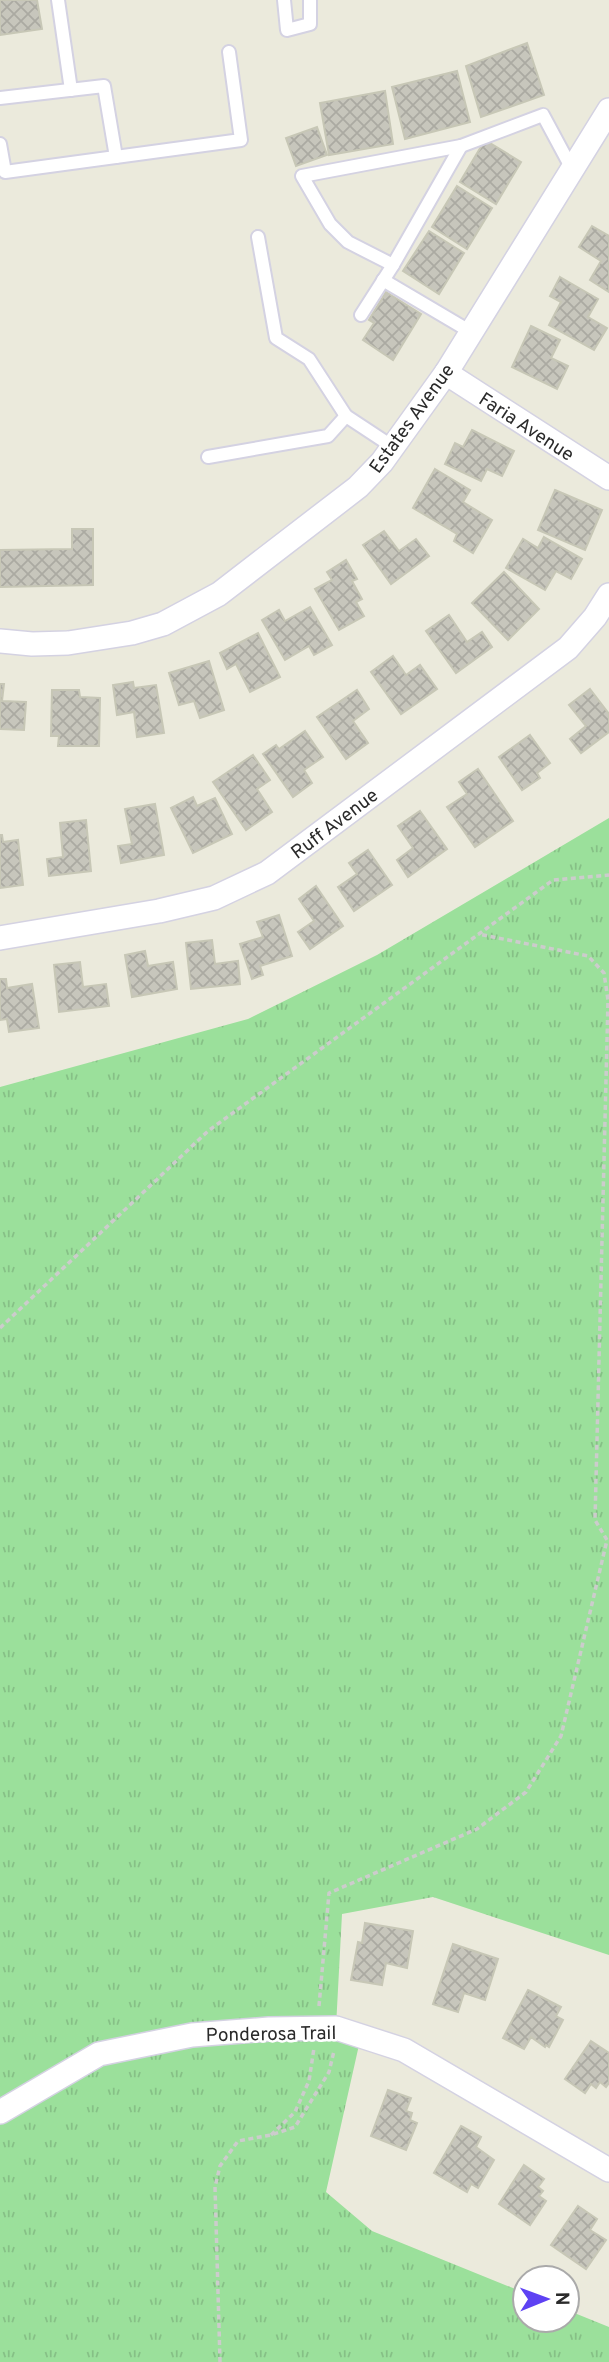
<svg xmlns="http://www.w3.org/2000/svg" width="609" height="2362" viewBox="0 0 609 2362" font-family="Overpass,sans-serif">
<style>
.grass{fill:url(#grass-tufts)}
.building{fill:url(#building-cross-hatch);stroke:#c7c7b6;stroke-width:2}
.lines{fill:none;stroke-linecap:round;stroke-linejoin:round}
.service-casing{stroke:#d4d2e2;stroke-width:16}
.minor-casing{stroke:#d4d2e2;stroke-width:26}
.path{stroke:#ccc;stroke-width:3.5;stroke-dasharray:5 3.5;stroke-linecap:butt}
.service{stroke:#fff;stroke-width:12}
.minor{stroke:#fff;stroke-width:23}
.labels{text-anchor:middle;stroke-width:5;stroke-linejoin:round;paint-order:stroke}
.street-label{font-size:19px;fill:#2a2a2a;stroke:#fff}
</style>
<defs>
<pattern id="grass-tufts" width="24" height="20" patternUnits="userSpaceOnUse" patternTransform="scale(1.75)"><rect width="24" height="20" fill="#9be09b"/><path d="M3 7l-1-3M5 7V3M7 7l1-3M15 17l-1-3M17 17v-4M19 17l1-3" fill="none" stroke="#86c086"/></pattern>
<pattern id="building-cross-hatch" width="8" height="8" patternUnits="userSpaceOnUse" patternTransform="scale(1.75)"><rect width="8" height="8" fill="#c7c6bc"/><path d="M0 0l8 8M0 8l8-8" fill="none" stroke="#abaaa2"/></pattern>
</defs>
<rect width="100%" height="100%" fill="#ebeadc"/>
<path class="grass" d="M 609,818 L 609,1955 L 433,1897 L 342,1914 L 336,2027 L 361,2036 L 326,2192 L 372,2231 L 525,2293 L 525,2320 L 567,2320 L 567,2310 L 609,2327 L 609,2362 L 0,2362 L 0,1087 L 248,1019 L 377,955 Z"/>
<g class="building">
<path d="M 0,0 L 37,0 L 42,29 L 0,35 Z"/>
<path d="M 527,43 L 544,95 L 481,117 L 466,66 Z"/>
<path d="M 457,71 L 470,122 L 405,139 L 392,87 Z"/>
<path d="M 385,91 L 393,144 L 329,155 L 320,103 Z"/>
<path d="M 317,127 L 327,155 L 296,166 L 286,138 Z"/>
<path d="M 485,140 L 521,162 L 496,204 L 460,182 Z"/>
<path d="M 457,186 L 492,208 L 467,249 L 432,227 Z"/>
<path d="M 592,226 L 609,236 L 609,292 L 590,280 L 601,261 L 579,247 Z"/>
<path d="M 429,231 L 464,253 L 439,294 L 403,271 Z"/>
<path d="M 560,277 L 598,299 L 588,317 L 607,328 L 594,350 L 549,325 L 561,302 L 550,296 Z"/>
<path d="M 386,292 L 421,314 L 393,360 L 363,340 L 374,323 L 369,320 Z"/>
<path d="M 531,326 L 560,340 L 551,358 L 568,366 L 557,389 L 512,367 Z"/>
<path d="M 472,430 L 514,451 L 502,476 L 487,469 L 481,481 L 445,464 L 455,443 L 463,447 Z"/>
<path d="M 435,469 L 470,490 L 463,502 L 492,520 L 473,553 L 454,541 L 457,534 L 413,508 Z"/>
<path d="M 555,490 L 602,510 L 585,550 L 538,530 Z"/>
<path d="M 72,529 L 93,529 L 93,585 L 0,587 L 0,550 L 72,549 Z"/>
<path d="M 384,531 L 399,551 L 416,539 L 429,556 L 391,584 L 363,545 Z"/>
<path d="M 544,537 L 582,559 L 571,579 L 556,571 L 545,590 L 506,568 L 523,539 L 538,548 Z"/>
<path d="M 346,560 L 357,579 L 352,581 L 362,599 L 356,602 L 364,616 L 339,630 L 315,589 L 332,580 L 327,572 Z"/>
<path d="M 504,572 L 539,609 L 508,640 L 472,603 Z"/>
<path d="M 310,607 L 332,645 L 314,655 L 309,646 L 285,660 L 262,620 L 279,610 L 285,621 Z"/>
<path d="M 449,615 L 467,642 L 482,632 L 492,647 L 456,673 L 426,631 Z"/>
<path d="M 258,633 L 280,677 L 250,692 L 236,664 L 227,669 L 220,653 Z"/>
<path d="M 393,656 L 406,675 L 420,665 L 437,689 L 401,714 L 371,672 Z"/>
<path d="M 209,661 L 224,710 L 200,718 L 194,701 L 179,705 L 169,673 Z"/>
<path d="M 133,682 L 134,688 L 156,685 L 164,733 L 137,737 L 134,712 L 117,715 L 113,685 Z"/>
<path d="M 0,684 L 4,684 L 2,701 L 26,702 L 24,730 L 0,729 Z"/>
<path d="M 590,689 L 609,714 L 609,732 L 581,753 L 570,739 L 586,726 L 569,705 Z"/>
<path d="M 52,690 L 79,690 L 80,697 L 100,698 L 99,746 L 58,746 L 59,736 L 51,736 Z"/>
<path d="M 357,690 L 369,709 L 353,721 L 368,743 L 346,759 L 317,717 Z"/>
<path d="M 305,731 L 323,757 L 304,770 L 312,783 L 293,797 L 263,754 L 276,745 L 279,749 Z"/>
<path d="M 530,735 L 550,763 L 537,773 L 540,778 L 522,790 L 499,757 Z"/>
<path d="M 253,755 L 270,780 L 257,789 L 272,812 L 246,830 L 213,782 Z"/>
<path d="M 478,769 L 513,821 L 475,847 L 447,807 L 467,794 L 459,782 Z"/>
<path d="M 193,797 L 197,806 L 215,798 L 232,834 L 193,853 L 171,808 Z"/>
<path d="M 155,804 L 164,855 L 121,863 L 118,846 L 132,844 L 125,809 Z"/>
<path d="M 420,811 L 447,849 L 408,877 L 397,860 L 413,848 L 398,826 Z"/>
<path d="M 86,820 L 91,871 L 49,876 L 47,859 L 63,857 L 60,823 Z"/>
<path d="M 0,835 L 2,835 L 3,842 L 18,840 L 23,885 L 0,888 Z"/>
<path d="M 368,850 L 392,885 L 354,911 L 338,887 L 357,874 L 349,863 Z"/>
<path d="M 316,886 L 343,926 L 310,949 L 298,932 L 314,921 L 299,899 Z"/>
<path d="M 279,915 L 292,956 L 260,966 L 263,975 L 252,979 L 240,944 L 263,937 L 257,922 Z"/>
<path d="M 212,940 L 215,964 L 238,961 L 240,984 L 191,989 L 186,943 Z"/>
<path d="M 145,951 L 148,966 L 173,962 L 177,989 L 132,997 L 125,955 Z"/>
<path d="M 80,962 L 83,987 L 106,984 L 109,1006 L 59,1012 L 54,965 Z"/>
<path d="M 0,979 L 6,979 L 7,988 L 32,984 L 39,1028 L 9,1032 L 7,1019 L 0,1020 Z"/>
<path d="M 365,1923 L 413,1931 L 407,1968 L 386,1963 L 382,1985 L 351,1980 L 358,1942 L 362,1943 Z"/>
<path d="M 453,1944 L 498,1959 L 485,2000 L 464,1993 L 458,2012 L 433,2004 Z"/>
<path d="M 528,1990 L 561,2007 L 556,2016 L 563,2020 L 549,2047 L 546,2045 L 545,2047 L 531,2037 L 524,2049 L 503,2038 Z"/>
<path d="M 591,2041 L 609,2053 L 609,2083 L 606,2087 L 600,2082 L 596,2088 L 591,2084 L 585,2093 L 565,2079 Z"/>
<path d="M 388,2090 L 411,2098 L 406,2111 L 412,2113 L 410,2120 L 417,2123 L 406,2150 L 371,2136 Z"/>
<path d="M 461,2126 L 481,2137 L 476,2147 L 494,2160 L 478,2188 L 471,2184 L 467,2192 L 434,2173 Z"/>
<path d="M 524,2165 L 544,2179 L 538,2187 L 543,2191 L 539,2196 L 546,2201 L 530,2225 L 499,2204 Z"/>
<path d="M 578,2206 L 597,2219 L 590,2230 L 606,2240 L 586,2269 L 551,2245 Z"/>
</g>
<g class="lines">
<defs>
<g id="service">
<path d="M 58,0 L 71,90"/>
<path d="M 284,0 L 287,30 L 310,24 L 310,0"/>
<path d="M 0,98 L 104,86 L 116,157"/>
<path d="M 0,144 L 5,172 L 241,140 L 229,52"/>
<path d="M 258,237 L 276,338 L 309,359 L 346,416"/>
<path d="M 393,265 L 348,242 L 330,224 L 302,176 L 461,146 L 543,115 L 572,169"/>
<path d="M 383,280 L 471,332"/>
<path d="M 361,315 L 393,265 L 461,146"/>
<path d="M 208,457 L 328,436 L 346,416 L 393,447"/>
</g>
<g id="minor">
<path d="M 446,373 L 609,478"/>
<path d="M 0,641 L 32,644 L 68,643 L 132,633 L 163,624 L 219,594 L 358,487 L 382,462 L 446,373 L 609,110"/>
<path d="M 0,938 L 159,911 L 214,898 L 267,873 L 568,648 L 595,617 L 609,595"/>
<path d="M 0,2112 L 99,2054 L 192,2035 L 269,2029 L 336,2028 L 404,2050 L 609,2170"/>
</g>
</defs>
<use href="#service" class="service-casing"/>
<use href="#minor" class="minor-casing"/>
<g class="path">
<path d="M 0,1328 L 208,1131 L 553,880 L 609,875"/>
<path d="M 319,2006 L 329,1893 L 477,1829 L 526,1792 L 561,1736 L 607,1540 L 595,1520 L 608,1000 L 604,973 L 588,956 L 478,934"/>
<path d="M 271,2135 L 295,2112 L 309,2081 L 314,2048"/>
<path d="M 220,2362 L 215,2187 L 220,2166 L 238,2141 L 271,2135 L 295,2127 L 329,2072 L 334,2051"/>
</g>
<use href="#service" class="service"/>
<use href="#minor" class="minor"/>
</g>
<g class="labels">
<g class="street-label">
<text transform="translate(411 418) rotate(-54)" y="7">Estates Avenue</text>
<text transform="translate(527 426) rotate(33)" y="7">Faria Avenue</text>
<text transform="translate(334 823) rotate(-37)" y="7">Ruff Avenue</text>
<text transform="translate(271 2033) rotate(-1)" y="7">Ponderosa Trail</text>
</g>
</g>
<g transform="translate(546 2299) rotate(89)"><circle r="33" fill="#ffffff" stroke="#aaaaaa" stroke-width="2"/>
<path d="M0-5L12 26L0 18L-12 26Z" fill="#5e42f3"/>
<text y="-10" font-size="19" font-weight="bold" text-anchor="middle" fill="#2a2a2a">N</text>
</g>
</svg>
